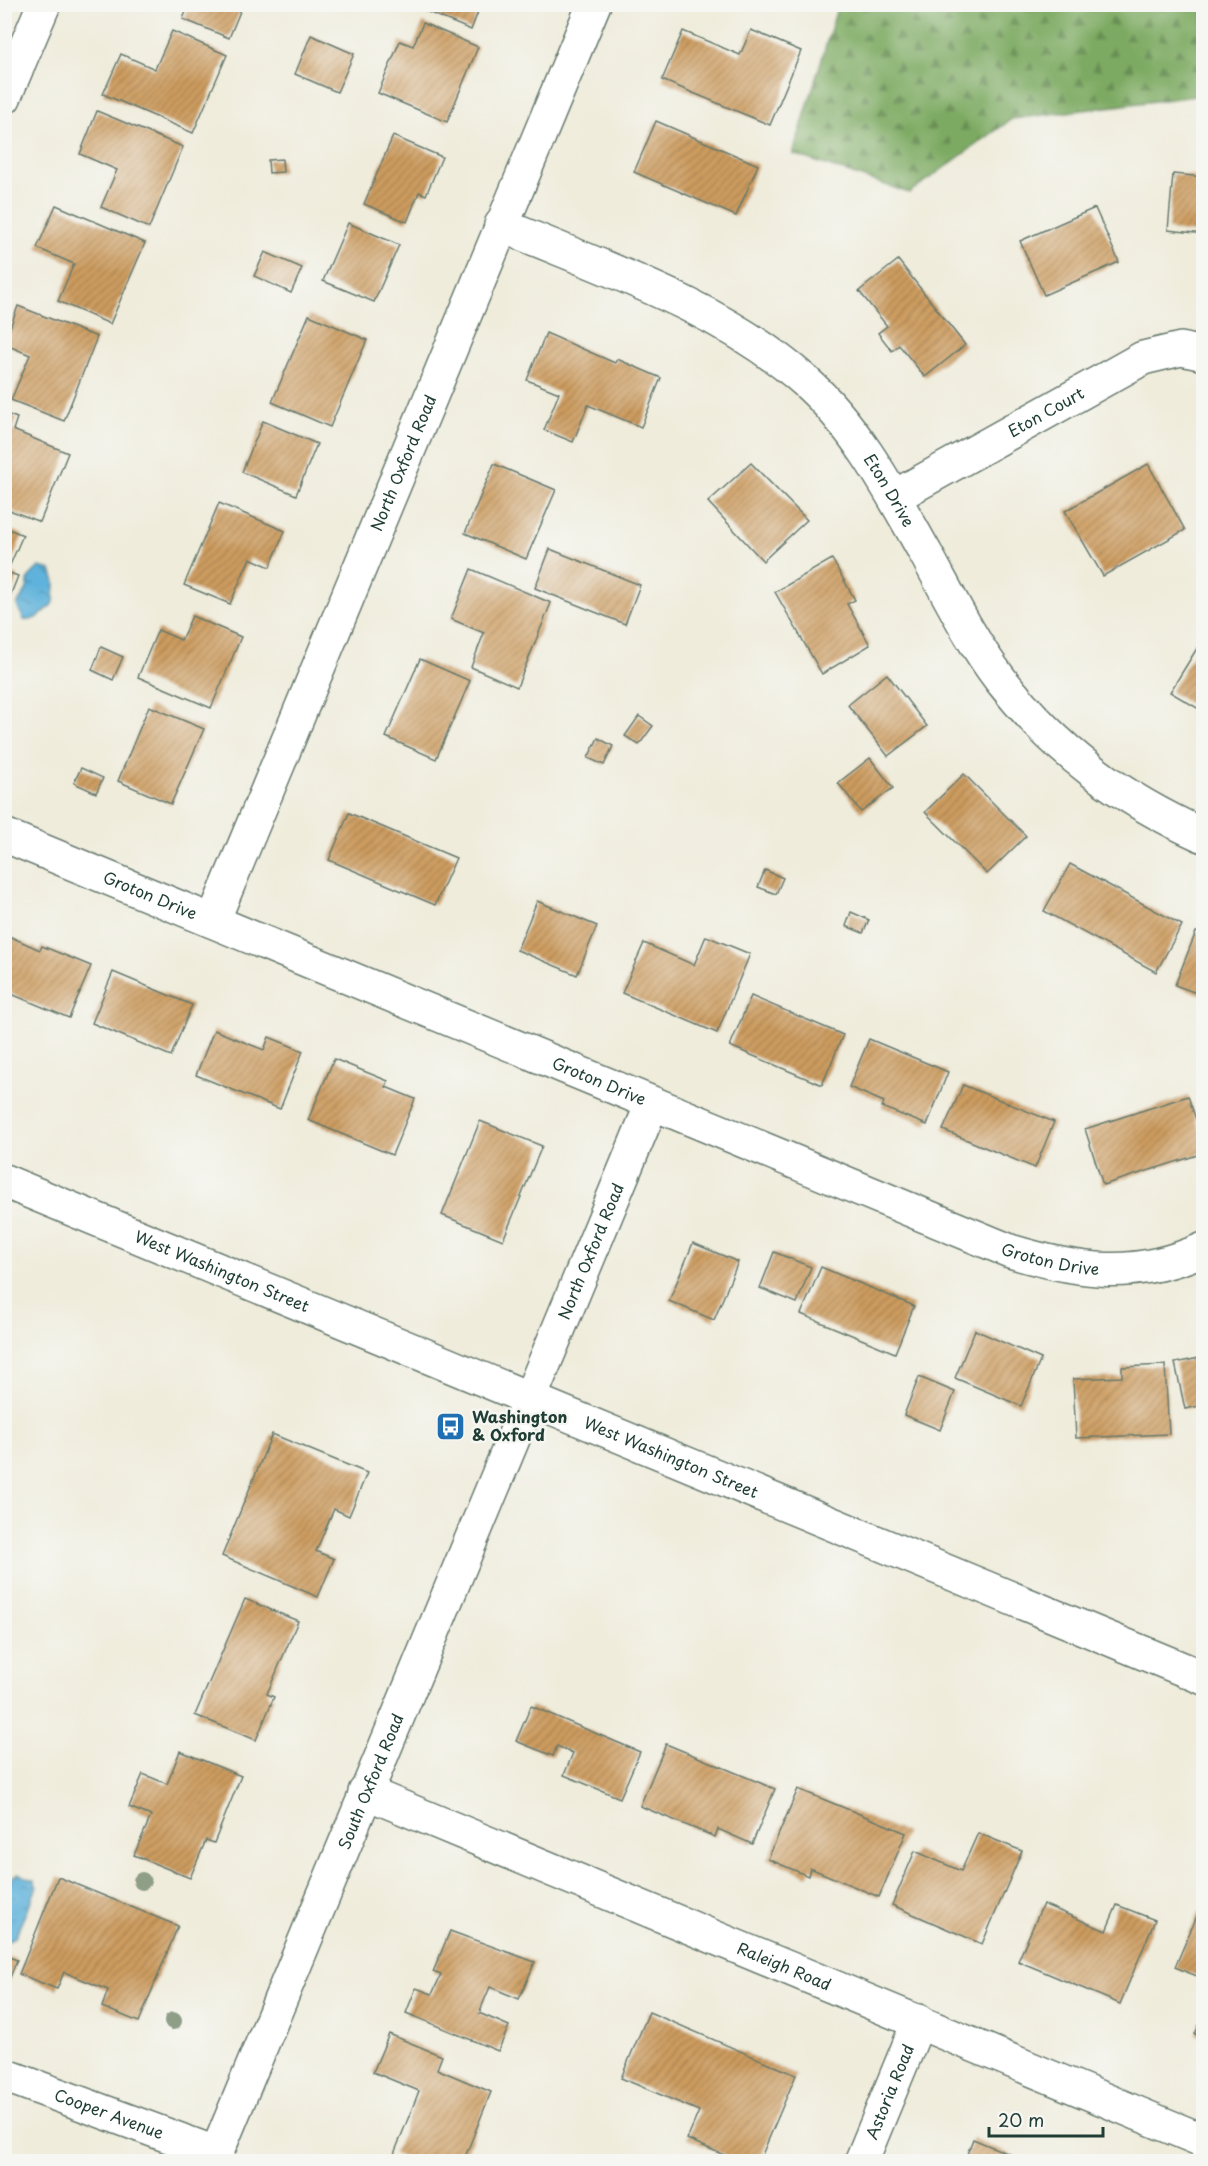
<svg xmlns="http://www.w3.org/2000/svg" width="1208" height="2166" viewBox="0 0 1208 2166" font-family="'Playpen Sans',sans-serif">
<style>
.forest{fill:url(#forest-firs);stroke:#4e744b;stroke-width:1.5}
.water{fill:url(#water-ripples);stroke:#3f7888;stroke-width:1.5}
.building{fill:url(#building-hatch)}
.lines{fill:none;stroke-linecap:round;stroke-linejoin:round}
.street-casing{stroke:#687a6e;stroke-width:36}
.secondary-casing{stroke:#687a6e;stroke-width:36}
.street{stroke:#fff;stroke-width:33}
.secondary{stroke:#fff;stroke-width:33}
.tree{fill:#8e9e87}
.labels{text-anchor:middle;stroke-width:5;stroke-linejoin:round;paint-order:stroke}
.street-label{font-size:16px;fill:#1f3d34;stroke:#f6f6f2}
.poi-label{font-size:16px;font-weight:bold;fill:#1f3d34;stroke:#f6f6f2;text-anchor:start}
</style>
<defs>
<pattern id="forest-firs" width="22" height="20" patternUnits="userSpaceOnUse" patternTransform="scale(1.5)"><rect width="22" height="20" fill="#7daa62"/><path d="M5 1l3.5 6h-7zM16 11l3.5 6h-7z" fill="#668c52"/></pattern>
<pattern id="water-ripples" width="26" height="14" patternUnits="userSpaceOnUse" patternTransform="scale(1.5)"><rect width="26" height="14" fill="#5fb2db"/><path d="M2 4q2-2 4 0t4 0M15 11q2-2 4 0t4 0" fill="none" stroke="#4e92b2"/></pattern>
<pattern id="building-hatch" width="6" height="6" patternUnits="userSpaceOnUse" patternTransform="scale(1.5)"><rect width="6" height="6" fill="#cd9c5f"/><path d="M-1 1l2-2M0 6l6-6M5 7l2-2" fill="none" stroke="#a6804f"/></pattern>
</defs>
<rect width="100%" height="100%" fill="#f6f6f2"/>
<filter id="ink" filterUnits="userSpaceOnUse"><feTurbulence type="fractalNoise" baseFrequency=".0167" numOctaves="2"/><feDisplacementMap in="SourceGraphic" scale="12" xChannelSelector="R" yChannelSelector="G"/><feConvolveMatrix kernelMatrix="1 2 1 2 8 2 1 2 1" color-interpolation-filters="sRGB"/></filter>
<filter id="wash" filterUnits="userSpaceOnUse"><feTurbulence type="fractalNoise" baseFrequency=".008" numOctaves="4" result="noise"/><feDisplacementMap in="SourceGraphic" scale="24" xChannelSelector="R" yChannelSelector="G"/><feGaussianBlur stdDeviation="1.35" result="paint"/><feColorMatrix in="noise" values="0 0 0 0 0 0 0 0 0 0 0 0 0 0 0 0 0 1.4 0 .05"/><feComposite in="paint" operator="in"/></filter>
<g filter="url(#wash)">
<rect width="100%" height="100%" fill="#efecdb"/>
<path class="forest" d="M 838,5 L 1203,5 L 1203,95 L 1012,119 L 909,193 L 793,154 Z"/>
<g class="water">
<path d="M 39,567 L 51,570 L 55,582 L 54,602 C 47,610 36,622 24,620 L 17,605 L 27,589 L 29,577 Z"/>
<path d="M 19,1874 L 34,1880 L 37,1887 L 15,1937 L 9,1941 L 5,1939 L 5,1895 L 12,1877 Z"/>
</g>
<g id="blocks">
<g class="building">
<path d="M 189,4 L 243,4 L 229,38 L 183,19 Z"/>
<path d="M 425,4 L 481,4 L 471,30 L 423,10 Z"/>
<path d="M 423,23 L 478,47 L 447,122 L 378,93 L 400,41 L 413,46 Z"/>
<path d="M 751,30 L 801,51 L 770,125 L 662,80 L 683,31 L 740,55 Z"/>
<path d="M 172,31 L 227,55 L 193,133 L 103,94 L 121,54 L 155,69 Z"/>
<path d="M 311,35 L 354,54 L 337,92 L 295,74 Z"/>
<path d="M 97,111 L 183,147 L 149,228 L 101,207 L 117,170 L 80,154 Z"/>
<path d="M 656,121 L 758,165 L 736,216 L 634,172 Z"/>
<path d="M 393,136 L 442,157 L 426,195 L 419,192 L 407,222 L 364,204 Z"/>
<path d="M 282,159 L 283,172 L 269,173 L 268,160 Z"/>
<path d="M 1173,174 L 1204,177 L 1204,234 L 1168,230 Z"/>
<path d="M 56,205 L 145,243 L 110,324 L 58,301 L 74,264 L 37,248 Z"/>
<path d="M 1095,208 L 1119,262 L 1044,295 L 1020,241 Z"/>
<path d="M 348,223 L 399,245 L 374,302 L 323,281 Z"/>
<path d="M 265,252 L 302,268 L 291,293 L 254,276 Z"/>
<path d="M 898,260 L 965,345 L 925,377 L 899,345 L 892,351 L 878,333 L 887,326 L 859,291 Z"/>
<path d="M 18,306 L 97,337 L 64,421 L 11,400 L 30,355 L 4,344 Z"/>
<path d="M 309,315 L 367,340 L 330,427 L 272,402 Z"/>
<path d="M 546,333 L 615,363 L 617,359 L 661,378 L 641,427 L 588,405 L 573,442 L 544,430 L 559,393 L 527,380 Z"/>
<path d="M 4,413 L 17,418 L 13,430 L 68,453 L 40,522 L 4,508 Z"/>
<path d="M 263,421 L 317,444 L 296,495 L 242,472 Z"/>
<path d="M 751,463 L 807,520 L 763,561 L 708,502 Z"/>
<path d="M 494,464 L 556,490 L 526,559 L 465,533 Z"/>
<path d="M 1148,464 L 1185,530 L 1103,576 L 1065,511 Z"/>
<path d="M 219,503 L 285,531 L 270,567 L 250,558 L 230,604 L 184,585 Z"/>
<path d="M 4,527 L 23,535 L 7,572 L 18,576 L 5,609 Z"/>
<path d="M 550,549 L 640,585 L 625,624 L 535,588 Z"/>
<path d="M 832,559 L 855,600 L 847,604 L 870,645 L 822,674 L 775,592 Z"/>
<path d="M 471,569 L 551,603 L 517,687 L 471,667 L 484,633 L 451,619 Z"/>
<path d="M 192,616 L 241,637 L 211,708 L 138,677 L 158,630 L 181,640 Z"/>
<path d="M 1204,637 L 1204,712 L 1170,692 Z"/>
<path d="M 101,647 L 123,657 L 113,680 L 92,670 Z"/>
<path d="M 420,659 L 470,681 L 436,759 L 386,737 Z"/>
<path d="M 887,674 L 927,726 L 888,756 L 848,705 Z"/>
<path d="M 149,706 L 204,729 L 171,804 L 118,781 Z"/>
<path d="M 639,716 L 653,726 L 639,745 L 625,736 Z"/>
<path d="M 598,738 L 613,746 L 604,765 L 588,758 Z"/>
<path d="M 870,758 L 893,788 L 861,812 L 838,783 Z"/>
<path d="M 81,768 L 103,778 L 96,793 L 74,783 Z"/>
<path d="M 964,774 L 1026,836 L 987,874 L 925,812 Z"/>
<path d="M 349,813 L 456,858 L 435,905 L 329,860 Z"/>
<path d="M 1070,864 L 1182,925 L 1156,972 L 1044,911 Z"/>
<path d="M 765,870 L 783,878 L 776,894 L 758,887 Z"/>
<path d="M 537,901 L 597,926 L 577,975 L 517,950 Z"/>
<path d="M 851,912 L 869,920 L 863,933 L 846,926 Z"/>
<path d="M 1196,932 L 1204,935 L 1204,996 L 1175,985 Z"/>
<path d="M 706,936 L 750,954 L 717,1033 L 622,993 L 644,943 L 694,965 Z"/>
<path d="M 11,937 L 40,950 L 42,946 L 91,966 L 69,1018 L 4,991 L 4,952 Z"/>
<path d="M 113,972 L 192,1005 L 171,1056 L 92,1023 Z"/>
<path d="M 751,996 L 843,1035 L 822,1085 L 730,1046 Z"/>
<path d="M 214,1030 L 264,1050 L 269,1037 L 303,1051 L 280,1109 L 196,1075 Z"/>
<path d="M 869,1039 L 948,1072 L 927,1125 L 882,1107 L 884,1102 L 849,1087 Z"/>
<path d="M 334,1059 L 388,1081 L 386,1087 L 415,1099 L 392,1155 L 308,1120 Z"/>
<path d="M 963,1085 L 1054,1122 L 1035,1168 L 943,1130 Z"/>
<path d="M 1188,1096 L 1204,1143 L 1204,1153 L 1103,1185 L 1085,1129 Z"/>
<path d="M 480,1121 L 542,1146 L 503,1240 L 442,1215 Z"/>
<path d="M 693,1243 L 738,1262 L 714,1320 L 669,1301 Z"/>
<path d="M 774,1252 L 811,1267 L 797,1303 L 760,1288 Z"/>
<path d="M 821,1267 L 914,1306 L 895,1353 L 801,1314 Z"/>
<path d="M 975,1330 L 1041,1359 L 1021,1406 L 955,1378 Z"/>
<path d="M 1204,1357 L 1204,1405 L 1185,1409 L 1175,1363 Z"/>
<path d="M 1165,1365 L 1169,1434 L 1076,1438 L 1073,1379 L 1122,1377 L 1122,1367 Z"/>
<path d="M 919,1377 L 955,1392 L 940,1430 L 904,1415 Z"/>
<path d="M 272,1434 L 367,1473 L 349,1516 L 334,1509 L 316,1551 L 334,1559 L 318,1597 L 222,1556 Z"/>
<path d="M 245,1599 L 298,1621 L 267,1694 L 274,1697 L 256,1740 L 195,1715 Z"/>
<path d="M 531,1706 L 640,1752 L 620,1798 L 564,1775 L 573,1753 L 557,1746 L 553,1756 L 516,1741 Z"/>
<path d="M 666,1744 L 775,1789 L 752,1844 L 718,1829 L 715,1837 L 640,1806 Z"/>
<path d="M 180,1751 L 241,1776 L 214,1843 L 206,1840 L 190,1878 L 134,1855 L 151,1816 L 129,1807 L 143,1774 L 167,1784 Z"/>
<path d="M 798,1789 L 906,1833 L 879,1897 L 810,1868 L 808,1876 L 768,1859 Z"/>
<path d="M 978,1833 L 1022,1851 L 982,1944 L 892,1905 L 915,1851 L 961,1871 Z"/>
<path d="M 58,1877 L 178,1926 L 139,2022 L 102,2007 L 108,1990 L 64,1972 L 57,1989 L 19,1974 Z"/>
<path d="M 1043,1904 L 1106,1931 L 1117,1905 L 1155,1920 L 1120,2004 L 1018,1961 Z"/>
<path d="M 1199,1911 L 1204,1913 L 1204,1979 L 1175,1967 Z"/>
<path d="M 450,1931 L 535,1962 L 519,1999 L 490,1987 L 479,2013 L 509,2026 L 498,2051 L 406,2013 L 416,1988 L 432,1994 L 441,1975 L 433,1972 Z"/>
<path d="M 4,1955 L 17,1960 L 5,1990 L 4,1990 Z"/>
<path d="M 649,2012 L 796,2075 L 759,2162 L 740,2162 L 687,2139 L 699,2111 L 621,2078 Z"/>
<path d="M 1204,2014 L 1204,2038 L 1195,2034 Z"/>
<path d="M 389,2034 L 442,2056 L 437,2069 L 491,2092 L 463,2162 L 413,2162 L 394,2154 L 419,2091 L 373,2072 Z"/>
<path d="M 973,2139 L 1026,2161 L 1026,2162 L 964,2162 Z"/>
</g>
</g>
</g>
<g filter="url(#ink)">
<use href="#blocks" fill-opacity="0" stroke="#687a6e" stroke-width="1.5"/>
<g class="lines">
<defs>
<g id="street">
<path d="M 4,98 L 44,4"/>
<path id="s1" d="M 501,225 C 605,269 720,306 805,381 C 858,428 892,494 926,554 C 949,596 971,641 1000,679 C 1057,752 1120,798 1204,836"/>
<path id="s2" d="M 894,497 L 1143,358 L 1181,349 L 1204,354"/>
<path id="s3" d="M 4,835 L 1010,1251 C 1080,1272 1134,1280 1204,1249"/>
<path id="s4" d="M 213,921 L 594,4"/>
<path id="s5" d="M 365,1792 L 1204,2141"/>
<path id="s6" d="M 4,2075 L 215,2153"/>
<path id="s7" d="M 213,2162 L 652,1104"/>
<path id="s8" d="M 861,2162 L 919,2021"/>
</g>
<g id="secondary">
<path id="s9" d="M 4,1181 L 1204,1678"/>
</g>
</defs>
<use href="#street" class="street-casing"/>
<use href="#secondary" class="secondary-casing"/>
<use href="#street" class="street"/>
<use href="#secondary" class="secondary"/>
</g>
<g class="tree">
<circle cx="142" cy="1881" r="9"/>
<circle cx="173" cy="2021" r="9"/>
</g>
</g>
<defs>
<symbol id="bus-square" viewBox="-11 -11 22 22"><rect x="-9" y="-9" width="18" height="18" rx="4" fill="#1f6fb2" stroke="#f6f6f2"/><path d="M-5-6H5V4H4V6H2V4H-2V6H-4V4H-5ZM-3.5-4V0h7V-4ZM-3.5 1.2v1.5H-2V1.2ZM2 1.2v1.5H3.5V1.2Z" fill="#fff"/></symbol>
</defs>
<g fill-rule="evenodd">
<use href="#bus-square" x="434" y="1410" width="33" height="33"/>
</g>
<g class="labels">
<g class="street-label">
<text dy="6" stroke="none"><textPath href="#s2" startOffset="174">Eton Court</textPath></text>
<text dy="6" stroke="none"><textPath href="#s4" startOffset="496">North Oxford Road</textPath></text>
<text dy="6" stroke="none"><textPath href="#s1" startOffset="482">Eton Drive</textPath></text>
<text dy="6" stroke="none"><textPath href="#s3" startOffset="158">Groton Drive</textPath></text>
<text dy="6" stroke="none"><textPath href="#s3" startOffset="644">Groton Drive</textPath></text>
<text dy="6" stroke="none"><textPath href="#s7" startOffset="986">North Oxford Road</textPath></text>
<text dy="6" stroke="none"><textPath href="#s3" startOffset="1130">Groton Drive</textPath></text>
<text dy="6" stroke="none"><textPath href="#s9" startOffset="236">West Washington Street</textPath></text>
<text dy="6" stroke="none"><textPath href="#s9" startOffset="722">West Washington Street</textPath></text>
<text dy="6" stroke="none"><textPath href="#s7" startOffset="412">South Oxford Road</textPath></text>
<text dy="6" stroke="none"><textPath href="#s5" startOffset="454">Raleigh Road</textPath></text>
<text dy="6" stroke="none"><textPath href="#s8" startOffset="76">Astoria Road</textPath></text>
<text dy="6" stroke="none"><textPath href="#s6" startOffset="112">Cooper Avenue</textPath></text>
</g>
<g class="poi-label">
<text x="472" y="1423">Washington<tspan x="472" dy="18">&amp; Oxford</tspan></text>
</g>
</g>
<rect width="1208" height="2166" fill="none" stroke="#f6f6f2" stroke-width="24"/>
<path d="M989 2127v9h114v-9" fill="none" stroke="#1f3d34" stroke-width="3"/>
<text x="998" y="2127" font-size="18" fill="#1f3d34" stroke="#f6f6f2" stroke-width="4.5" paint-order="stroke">20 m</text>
</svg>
